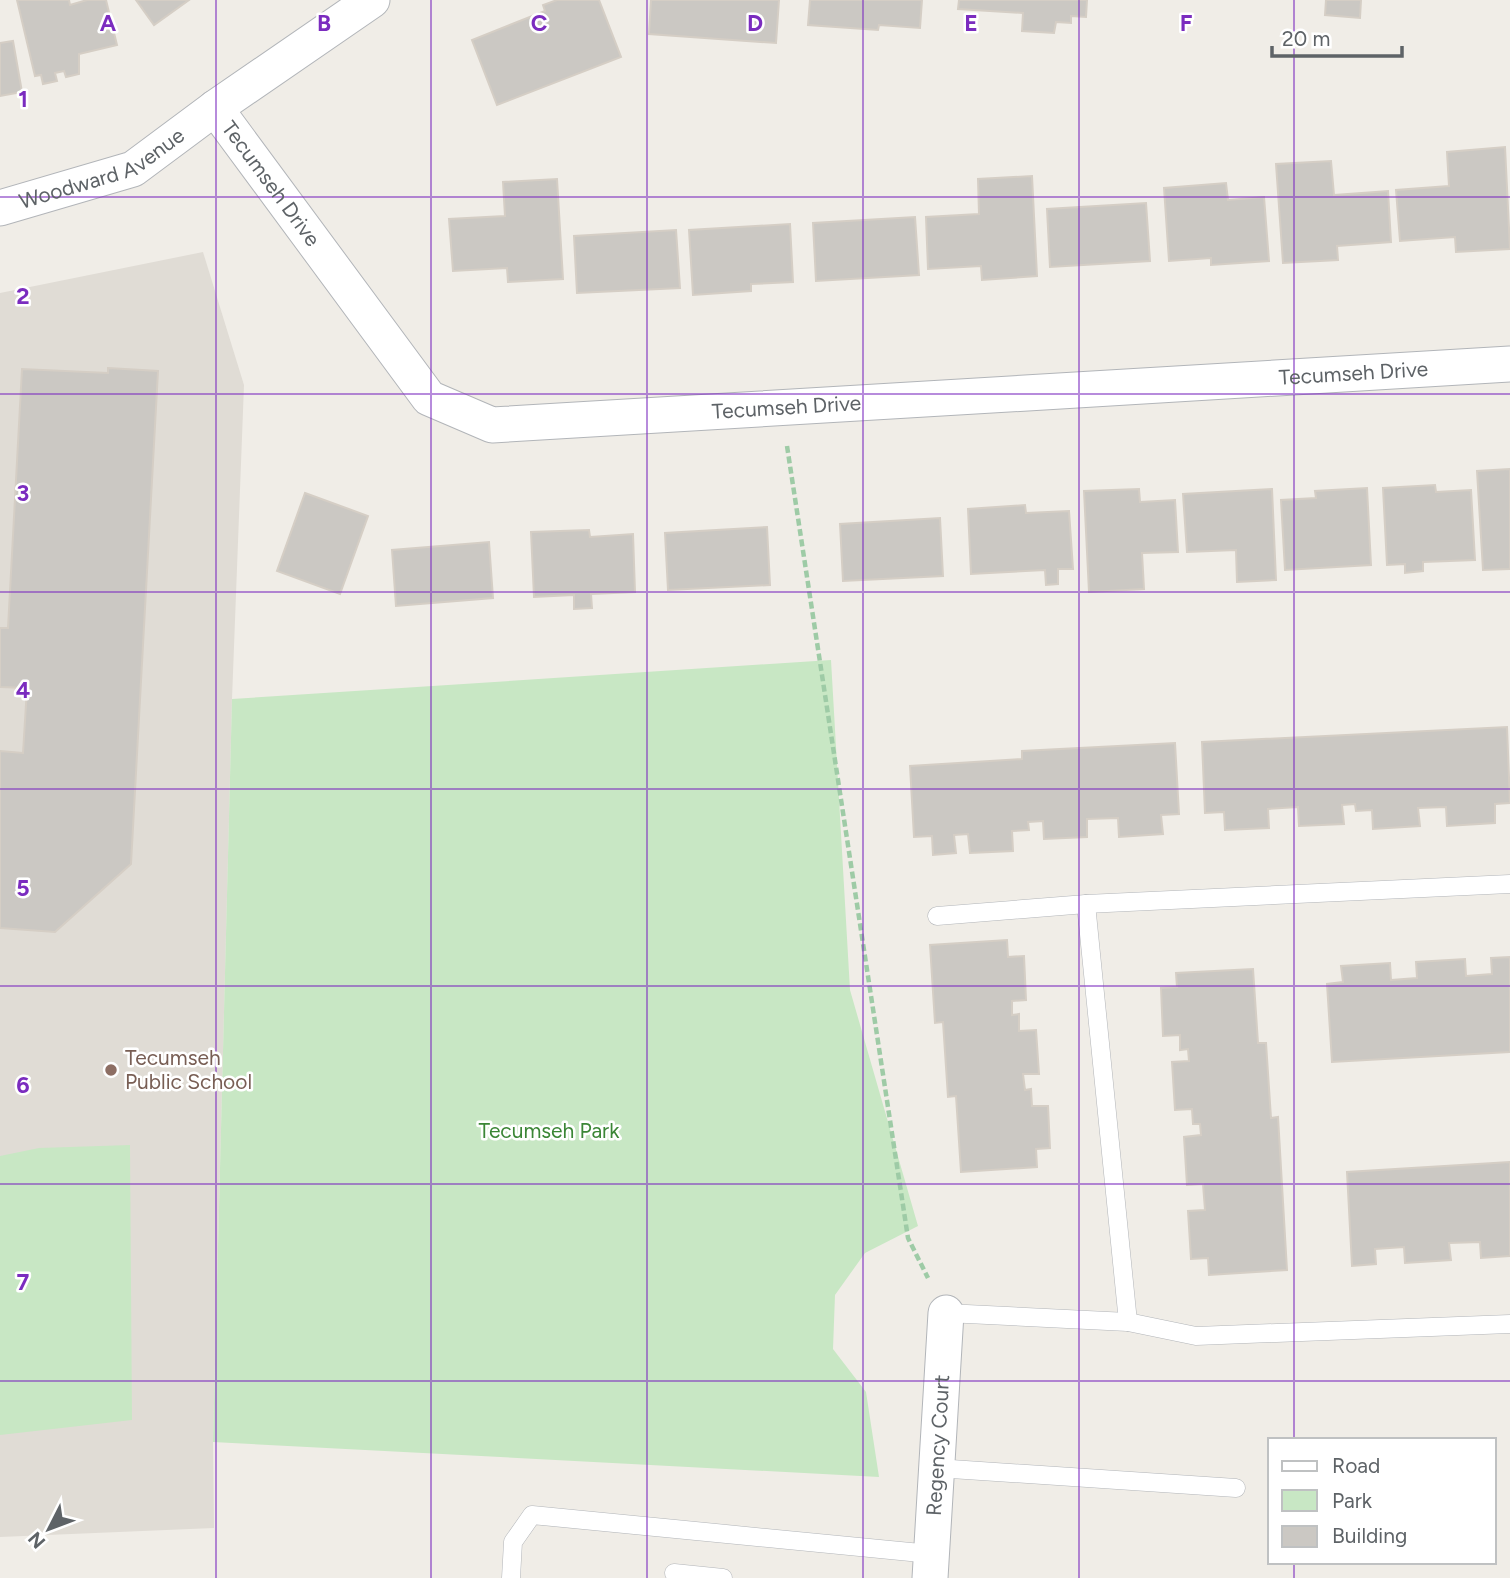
<svg xmlns="http://www.w3.org/2000/svg" width="1510" height="1578" viewBox="0 0 1510 1578" font-family="Figtree,sans-serif">
<style>
.education{fill:#e0dcd5}
.green{fill:#c8e7c4}
.building{fill:#cbc8c3;stroke:#d5cec5;stroke-width:2}
.lines{fill:none;stroke-linecap:round;stroke-linejoin:round}
.lane-casing{stroke:#b2b5b9;stroke-width:19}
.street-casing{stroke:#b2b5b9;stroke-width:37}
.path{stroke:#9ecba6;stroke-width:4.5;stroke-dasharray:7 3.5;stroke-linecap:butt}
.lane{stroke:#fff;stroke-width:18}
.street{stroke:#fff;stroke-width:35}
.grid{fill:none;stroke:#7b2cbf;stroke-width:2;stroke-opacity:0.55}
.education-dot{fill:#8d6e63;stroke:#fff;stroke-width:2.5}
.labels{text-anchor:middle;stroke-width:5;stroke-linejoin:round;paint-order:stroke}
.street-label{font-size:21px;fill:#5e6367;stroke:#fff}
.education-label{font-size:21px;fill:#785e54;stroke:#fff;text-anchor:start}
.park-label{font-size:21px;fill:#3b8636;stroke:#fff}
.grid-label{font-size:23px;text-anchor:middle;font-weight:bold;fill:#7b2cbf;stroke:#fff;stroke-width:5;stroke-linejoin:round;paint-order:stroke}
</style>
<rect width="100%" height="100%" fill="#f0ede7"/>
<path class="education" d="M 203,252 L 244,385 L 232,699 L 213,1442 L 214,1528 L 0,1537 L 0,293 Z"/>
<g class="green">
<path d="M 831,660 L 850,990 L 918,1226 L 865,1253 L 835,1295 L 833,1349 L 866,1392 L 879,1477 L 213,1442 L 232,699 Z"/>
<path d="M 130,1145 L 132,1420 L 0,1435 L 0,1156 L 39,1148 Z"/>
</g>
<g class="building">
<path d="M 17,0 L 69,0 L 70,5 L 87,0 L 106,0 L 117,45 L 79,54 L 79,74 L 66,77 L 64,71 L 55,73 L 57,81 L 43,84 L 41,75 L 35,76 Z"/>
<path d="M 136,0 L 189,0 L 154,25 Z"/>
<path d="M 557,0 L 599,0 L 621,57 L 497,105 L 472,40 L 545,11 L 543,5 Z"/>
<path d="M 651,0 L 779,0 L 776,43 L 649,34 Z"/>
<path d="M 810,0 L 922,0 L 920,28 L 879,25 L 878,30 L 808,25 Z"/>
<path d="M 959,0 L 1087,0 L 1086,17 L 1071,16 L 1071,23 L 1056,22 L 1054,33 L 1022,31 L 1023,13 L 958,9 Z"/>
<path d="M 1326,0 L 1361,0 L 1360,18 L 1325,15 Z"/>
<path d="M 13,41 L 22,92 L 0,96 L 0,43 Z"/>
<path d="M 1505,147 L 1510,249 L 1456,252 L 1455,237 L 1400,241 L 1396,190 L 1449,186 L 1447,152 Z"/>
<path d="M 1331,161 L 1334,195 L 1388,191 L 1391,242 L 1337,246 L 1338,260 L 1283,263 L 1276,164 Z"/>
<path d="M 1032,176 L 1037,276 L 982,280 L 981,266 L 928,269 L 926,217 L 979,214 L 978,179 Z"/>
<path d="M 557,179 L 563,279 L 508,282 L 507,268 L 453,271 L 449,219 L 505,216 L 503,182 Z"/>
<path d="M 1226,183 L 1228,200 L 1264,197 L 1269,261 L 1211,265 L 1211,258 L 1169,261 L 1164,188 Z"/>
<path d="M 1146,203 L 1150,261 L 1050,267 L 1047,209 Z"/>
<path d="M 915,217 L 919,275 L 816,281 L 813,223 Z"/>
<path d="M 790,224 L 793,282 L 751,284 L 751,291 L 693,295 L 689,230 Z"/>
<path d="M 676,230 L 680,288 L 577,293 L 574,236 Z"/>
<path d="M 108,368 L 158,371 L 131,864 L 55,932 L 0,928 L 0,751 L 23,753 L 27,688 L 0,687 L 0,628 L 8,628 L 22,369 L 108,373 Z"/>
<path d="M 1510,469 L 1510,569 L 1483,570 L 1477,471 Z"/>
<path d="M 1435,485 L 1436,492 L 1471,490 L 1475,560 L 1423,562 L 1423,571 L 1405,573 L 1405,564 L 1387,565 L 1383,488 Z"/>
<path d="M 1367,488 L 1371,565 L 1285,570 L 1281,500 L 1316,498 L 1315,491 Z"/>
<path d="M 1139,489 L 1140,502 L 1175,500 L 1178,552 L 1142,553 L 1144,589 L 1089,592 L 1084,491 Z"/>
<path d="M 1272,489 L 1276,580 L 1237,582 L 1236,550 L 1187,552 L 1183,494 Z"/>
<path d="M 305,493 L 368,516 L 340,594 L 277,571 Z"/>
<path d="M 1025,505 L 1026,513 L 1069,511 L 1073,569 L 1058,569 L 1058,584 L 1046,585 L 1045,570 L 971,574 L 968,509 Z"/>
<path d="M 940,518 L 943,576 L 843,581 L 840,524 Z"/>
<path d="M 767,527 L 770,585 L 668,590 L 665,533 Z"/>
<path d="M 589,530 L 590,537 L 633,534 L 635,592 L 591,594 L 592,608 L 574,609 L 574,595 L 534,597 L 531,532 Z"/>
<path d="M 489,542 L 493,598 L 396,606 L 392,550 Z"/>
<path d="M 1507,727 L 1510,803 L 1495,804 L 1495,823 L 1447,826 L 1446,807 L 1418,808 L 1420,826 L 1373,829 L 1372,810 L 1356,811 L 1355,804 L 1342,805 L 1344,824 L 1299,826 L 1298,807 L 1268,809 L 1269,828 L 1225,830 L 1224,812 L 1205,813 L 1202,742 Z"/>
<path d="M 1175,743 L 1179,814 L 1161,815 L 1163,834 L 1119,837 L 1118,818 L 1087,819 L 1087,837 L 1044,839 L 1043,821 L 1028,822 L 1029,830 L 1012,831 L 1013,851 L 970,853 L 968,834 L 954,835 L 956,853 L 933,855 L 932,836 L 914,837 L 910,766 L 1022,759 L 1022,751 Z"/>
<path d="M 1007,940 L 1008,957 L 1024,956 L 1026,1000 L 1012,1001 L 1012,1015 L 1019,1014 L 1019,1031 L 1036,1030 L 1039,1074 L 1023,1074 L 1025,1090 L 1031,1089 L 1032,1106 L 1048,1106 L 1050,1148 L 1036,1149 L 1037,1167 L 961,1172 L 956,1096 L 948,1097 L 943,1022 L 935,1023 L 930,945 Z"/>
<path d="M 1510,957 L 1510,1052 L 1332,1062 L 1327,984 L 1343,982 L 1341,966 L 1390,963 L 1391,980 L 1417,978 L 1416,962 L 1465,959 L 1466,976 L 1492,974 L 1491,958 Z"/>
<path d="M 1253,969 L 1258,1043 L 1266,1043 L 1271,1118 L 1278,1117 L 1287,1270 L 1209,1275 L 1208,1258 L 1191,1259 L 1188,1211 L 1205,1210 L 1203,1184 L 1187,1185 L 1184,1137 L 1201,1135 L 1200,1124 L 1193,1124 L 1192,1109 L 1175,1110 L 1172,1062 L 1189,1061 L 1188,1049 L 1180,1050 L 1180,1035 L 1163,1036 L 1161,988 L 1177,987 L 1176,973 Z"/>
<path d="M 1510,1162 L 1510,1256 L 1481,1258 L 1480,1242 L 1449,1243 L 1451,1260 L 1405,1263 L 1404,1247 L 1375,1249 L 1376,1264 L 1352,1266 L 1347,1172 Z"/>
</g>
<g class="lines">
<defs>
<g id="lane">
<path d="M 1086,904 L 1128,1322"/>
<path d="M 937,916 L 1086,904 L 1510,884"/>
<path d="M 946,1313 L 1128,1322 L 1196,1336 L 1510,1324"/>
<path d="M 936,1468 L 1236,1488"/>
<path d="M 674,1573 L 723,1578"/>
<path d="M 511,1578 L 513,1542 L 532,1515 L 931,1554"/>
</g>
<g id="street">
<path id="s1" d="M 215,108 L 429,398 L 492,425 L 1510,364"/>
<path id="s2" d="M 0,208 L 133,169 L 215,108 L 372,0"/>
<path id="s3" d="M 930,1578 L 946,1313"/>
</g>
</defs>
<use href="#lane" class="lane-casing"/>
<use href="#street" class="street-casing"/>
<path class="path" d="M 787,446 L 908,1238 L 928,1278"/>
<use href="#lane" class="lane"/>
<use href="#street" class="street"/>
</g>
<path class="grid" d="M 216,0 L 216,1578M 431,0 L 431,1578M 647,0 L 647,1578M 863,0 L 863,1578M 1079,0 L 1079,1578M 1294,0 L 1294,1440M 0,197 L 1510,197M 0,394 L 1510,394M 0,592 L 1510,592M 0,789 L 1510,789M 0,986 L 1510,986M 0,1184 L 1510,1184M 0,1381 L 1510,1381M 1294,1562 L 1294,1578"/>
<circle class="education-dot" cx="111" cy="1070" r="7"/>
<g class="labels">
<g class="street-label">
<text dy="7" stroke="none"><textPath href="#s2" startOffset="110">Woodward Avenue</textPath></text>
<text dy="7" stroke="none"><textPath href="#s1" startOffset="94">Tecumseh Drive</textPath></text>
<text dy="7" stroke="none"><textPath href="#s1" startOffset="1292">Tecumseh Drive</textPath></text>
<text dy="7" stroke="none"><textPath href="#s1" startOffset="724">Tecumseh Drive</textPath></text>
<text dy="7" stroke="none"><textPath href="#s3" startOffset="133">Regency Court</textPath></text>
</g>
<g class="education-label">
<text x="125" y="1065">Tecumseh<tspan x="125" dy="24">Public School</tspan></text>
</g>
<g class="park-label">
<text x="549" y="1138">Tecumseh Park</text>
</g>
</g>
<g class="grid-label">
<text x="108" y="31">A</text>
<text x="324" y="31">B</text>
<text x="539" y="31">C</text>
<text x="755" y="31">D</text>
<text x="971" y="31">E</text>
<text x="1186" y="31">F</text>
<text x="23" y="107">1</text>
<text x="23" y="304">2</text>
<text x="23" y="501">3</text>
<text x="23" y="698">4</text>
<text x="23" y="896">5</text>
<text x="23" y="1093">6</text>
<text x="23" y="1290">7</text>
</g>
<rect x="1268" y="1438" width="228" height="126" fill="#ffffff" stroke="#bfc1c2" stroke-width="2"/>
<rect x="1282" y="1461" width="35" height="10" fill="#ffffff" stroke="#bfc1c2" stroke-width="2"/>
<text x="1332" y="1473" font-size="21" fill="#5e6367">Road</text>
<rect x="1282" y="1490" width="35" height="21" fill="#c8e7c4" stroke="#bfc1c2" stroke-width="2"/>
<text x="1332" y="1508" font-size="21" fill="#5e6367">Park</text>
<rect x="1282" y="1526" width="35" height="21" fill="#cbc8c3" stroke="#bfc1c2" stroke-width="2"/>
<text x="1332" y="1543" font-size="21" fill="#5e6367">Building</text>
<g transform="translate(49 1529) rotate(228)" stroke="#ffffff" stroke-width="5" paint-order="stroke">
<path d="M0-5L12 26L0 18L-12 26Z" fill="#5e6367"/>
<text y="-10" font-size="19" font-weight="bold" text-anchor="middle" fill="#5e6367">N</text>
</g>
<path d="M1272 46v10h130v-10" fill="none" stroke="#5e6367" stroke-width="3.5"/>
<text x="1282" y="46" font-size="21" fill="#5e6367" stroke="#ffffff" stroke-width="5" paint-order="stroke">20 m</text>
</svg>
